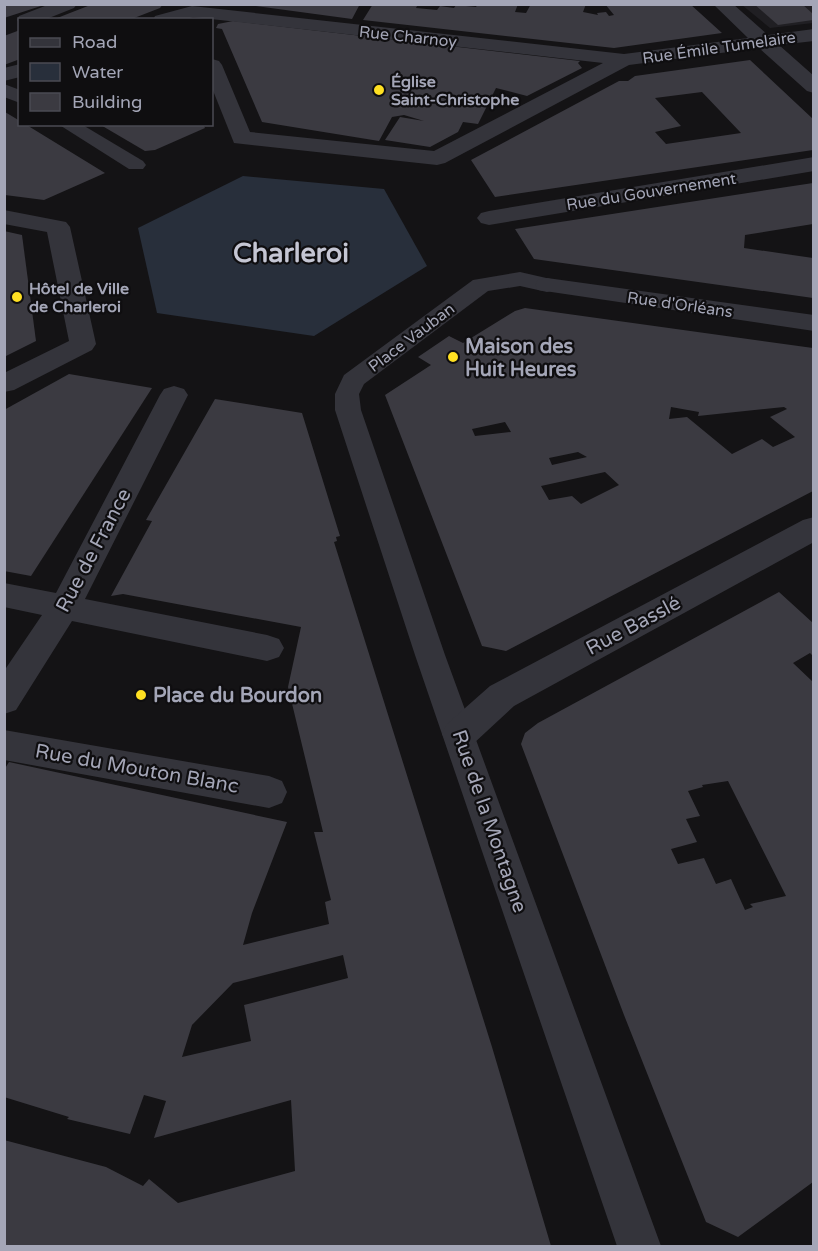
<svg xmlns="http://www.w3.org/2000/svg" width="818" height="1251" viewBox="0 0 818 1251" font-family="'Varela Round',sans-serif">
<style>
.built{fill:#201f23}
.water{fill:#282f3b}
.building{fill:#3b3a41;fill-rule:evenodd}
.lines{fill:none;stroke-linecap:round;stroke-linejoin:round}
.pedestrian{fill:#34343b;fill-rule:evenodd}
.minor{fill:#34343b;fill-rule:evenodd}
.poi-dot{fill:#ffe022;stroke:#0f0e10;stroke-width:2}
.labels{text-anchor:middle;stroke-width:4.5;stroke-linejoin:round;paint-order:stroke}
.far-street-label{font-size:16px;fill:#a4a6b7;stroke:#0f0e10}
.far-poi-label{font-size:16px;font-weight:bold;fill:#a4a6b7;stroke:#0f0e10;text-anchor:start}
.poi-label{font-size:20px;font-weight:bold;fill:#a4a6b7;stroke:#0f0e10;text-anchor:start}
.street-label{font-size:20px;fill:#a4a6b7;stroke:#0f0e10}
.far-town-label{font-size:27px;font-weight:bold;fill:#c5c6d3;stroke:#0f0e10}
</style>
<rect width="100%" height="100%" fill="#141315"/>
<path class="built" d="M 742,5 L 813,5 L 813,23 L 770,28 Z"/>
<path class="water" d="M 243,176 L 384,189 L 427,266 L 314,336 L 157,313 L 138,228 Z"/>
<g class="building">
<path d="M 4,4 L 44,4 L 44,5 L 4,18 Z"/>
<path d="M 93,4 L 163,4 L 160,8 L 129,20 L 52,20 Z"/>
<path d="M 241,4 L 360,4 L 352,19 Z"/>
<path d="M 373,4 L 418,4 L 416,8 L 437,10 L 440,6 L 454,8 L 456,5 L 476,7 L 478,4 L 518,4 L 515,12 L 526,13 L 531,4 L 586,4 L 583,12 L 598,15 L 597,13 L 606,12 L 609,16 L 614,15 L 605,4 L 690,4 L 722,33 L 614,48 L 363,20 Z"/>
<path d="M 754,4 L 802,4 L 813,14 L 813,20 L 778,25 Z"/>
<path d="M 233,21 L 580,61 L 578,63 L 582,68 L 527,96 L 496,88 L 478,124 L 463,122 L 458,132 L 430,147 L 385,140 L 400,117 L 424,121 L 404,115 L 392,117 L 379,141 L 262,122 L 222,29 L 216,28 L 218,24 Z"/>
<path d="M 20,30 L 20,59 L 4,65 L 4,36 Z"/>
<path d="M 750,60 L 813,119 L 813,150 L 495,197 L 471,160 L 619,81 L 628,81 L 635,76 ZM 702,92 L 741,133 L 666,144 L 655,132 L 681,126 L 655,98 Z"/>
<path d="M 5,112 L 20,121 L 20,124 L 25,124 L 105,173 L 44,200 L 5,195 Z"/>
<path d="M 99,124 L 203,124 L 205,128 L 155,150 L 145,151 Z"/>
<path d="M 813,183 L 813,224 L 745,235 L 744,248 L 813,258 L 813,298 L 534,259 L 515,229 Z"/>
<path d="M 4,231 L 22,235 L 36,341 L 4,357 Z"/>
<path d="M 525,308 L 813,348 L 813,491 L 506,651 L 482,646 L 385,395 L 431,365 L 418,357 L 449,336 L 463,343 L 515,311 ZM 671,407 L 699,412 L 698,416 L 784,407 L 787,409 L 770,417 L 795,437 L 773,447 L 762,439 L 732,454 L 687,417 L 669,419 ZM 505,422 L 511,432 L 475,436 L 472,429 ZM 578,452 L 587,457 L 552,465 L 549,458 ZM 605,472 L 619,485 L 581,504 L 572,496 L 549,500 L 541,486 Z"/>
<path d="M 69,374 L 152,388 L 31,576 L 4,571 L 4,410 Z"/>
<path d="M 215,399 L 302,413 L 340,536 L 336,537 L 337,541 L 334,542 L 492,1047 L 551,1246 L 4,1246 L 4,1140 L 106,1167 L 143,1186 L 149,1179 L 178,1203 L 295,1171 L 291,1100 L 154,1138 L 166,1101 L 144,1095 L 130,1134 L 67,1119 L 69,1117 L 4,1097 L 4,770 L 9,762 L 287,822 L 252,913 L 243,945 L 329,924 L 325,902 L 331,900 L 314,832 L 323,832 L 288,687 L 301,627 L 123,594 L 111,596 L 152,521 L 146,520 ZM 343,955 L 348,978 L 244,1005 L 251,1041 L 182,1057 L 192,1025 L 233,983 Z"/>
<path d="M 779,592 L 813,623 L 813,656 L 810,653 L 793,663 L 813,682 L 813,1182 L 738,1237 L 706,1222 L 624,1015 L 521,744 L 525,733 L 538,723 ZM 728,781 L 786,896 L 750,904 L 753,907 L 745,910 L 731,879 L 716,884 L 704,858 L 678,864 L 671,849 L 697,842 L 686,819 L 700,816 L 688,791 L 703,787 L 702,785 Z"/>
</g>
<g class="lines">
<g class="pedestrian">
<path d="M 4,84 L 20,90 L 20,103 L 4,97 Z"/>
<path d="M 58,124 L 81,124 L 143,161 L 146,165 L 143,169 L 129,169 Z"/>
<path d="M 520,272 L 555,280 L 558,285 L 555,290 L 547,292 L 520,286 L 488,291 L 364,384 L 359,394 L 361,410 L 445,655 L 661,1246 L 617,1246 L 415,655 L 335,410 L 335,394 L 344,375 L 473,280 Z"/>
</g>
<g class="minor">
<path d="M 50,4 L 77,4 L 74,8 L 44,20 L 20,20 L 20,24 L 17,20 L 19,16 Z"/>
<path d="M 713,4 L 733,4 L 768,35 L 814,29 L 814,41 L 779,45 L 814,76 L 814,93 L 807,91 L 759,48 L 629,65 L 445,163 L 437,165 L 234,143 L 212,88 L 212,59 L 219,61 L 222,65 L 250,132 L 434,151 L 603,63 L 193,17 L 183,20 L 153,20 L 155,16 L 192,6 L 624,54 L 748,38 Z"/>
<path d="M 20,64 L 20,77 L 4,81 L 4,68 Z"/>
<path d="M 814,157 L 814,171 L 489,225 L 481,223 L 477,218 L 481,213 L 489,211 Z"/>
<path d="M 4,210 L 66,222 L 70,227 L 96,344 L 92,350 L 14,390 L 4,392 L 4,373 L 69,341 L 47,232 L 4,224 Z"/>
<path d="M 547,278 L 814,315 L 814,331 L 538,290 L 535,285 L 538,280 Z"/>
<path d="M 174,386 L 184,389 L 188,395 L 85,599 L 267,635 L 279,639 L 284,648 L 279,657 L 267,661 L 72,621 L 16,710 L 4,714 L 4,671 L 42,615 L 4,607 L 4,583 L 56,593 L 160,395 L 164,389 Z"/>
<path d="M 814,517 L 814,542 L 514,706 L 473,744 L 460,749 L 447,744 L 442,734 L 447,724 L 490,686 L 803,520 Z"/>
<path d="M 4,730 L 269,776 L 282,781 L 287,792 L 282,803 L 269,808 L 4,760 Z"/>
</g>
</g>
<g class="poi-dot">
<circle cx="379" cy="90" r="6"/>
<circle cx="17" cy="297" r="6"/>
<circle cx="453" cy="357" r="6"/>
<circle cx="141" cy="695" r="6"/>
</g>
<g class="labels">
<g class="far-street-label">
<text transform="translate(408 36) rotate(6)" y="6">Rue Charnoy</text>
<text transform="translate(719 47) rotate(-8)" y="6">Rue Émile Tumelaire</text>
<text transform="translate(651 191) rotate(-9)" y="6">Rue du Gouvernement</text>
<text transform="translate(680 304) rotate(8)" y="6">Rue d'Orléans</text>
<text transform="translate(411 337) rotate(-37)" y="6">Place Vauban</text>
</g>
<g class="far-poi-label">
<text x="391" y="87">Église<tspan x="391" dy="18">Saint-Christophe</tspan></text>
<text x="29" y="294">Hôtel de Ville<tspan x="29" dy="18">de Charleroi</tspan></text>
</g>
<g class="poi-label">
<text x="465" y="353">Maison des<tspan x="465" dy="23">Huit Heures</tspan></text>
<text x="153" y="702">Place du Bourdon</text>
</g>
<g class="street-label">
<text transform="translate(93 550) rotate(-62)" y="7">Rue de France</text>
<text transform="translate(633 625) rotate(-28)" y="7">Rue Basslé</text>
<text transform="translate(137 768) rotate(10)" y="7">Rue du Mouton Blanc</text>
<text transform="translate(490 821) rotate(71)" y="7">Rue de la Montagne</text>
</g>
<g class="far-town-label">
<text x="291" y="262">Charleroi</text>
</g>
</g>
<rect width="818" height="1251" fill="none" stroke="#a4a6b7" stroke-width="12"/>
<rect x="18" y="18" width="195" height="108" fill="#0f0e10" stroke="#4b4b53" stroke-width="1.5"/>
<rect x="30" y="38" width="30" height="9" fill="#34343b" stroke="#4b4b53" stroke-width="1.5"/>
<text x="72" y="48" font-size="18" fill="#a4a6b7">Road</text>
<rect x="30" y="63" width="30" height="18" fill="#282f3b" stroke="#4b4b53" stroke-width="1.5"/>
<text x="72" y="78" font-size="18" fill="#a4a6b7">Water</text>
<rect x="30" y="93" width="30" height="18" fill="#3b3a41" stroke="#4b4b53" stroke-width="1.5"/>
<text x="72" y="108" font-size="18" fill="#a4a6b7">Building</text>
</svg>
